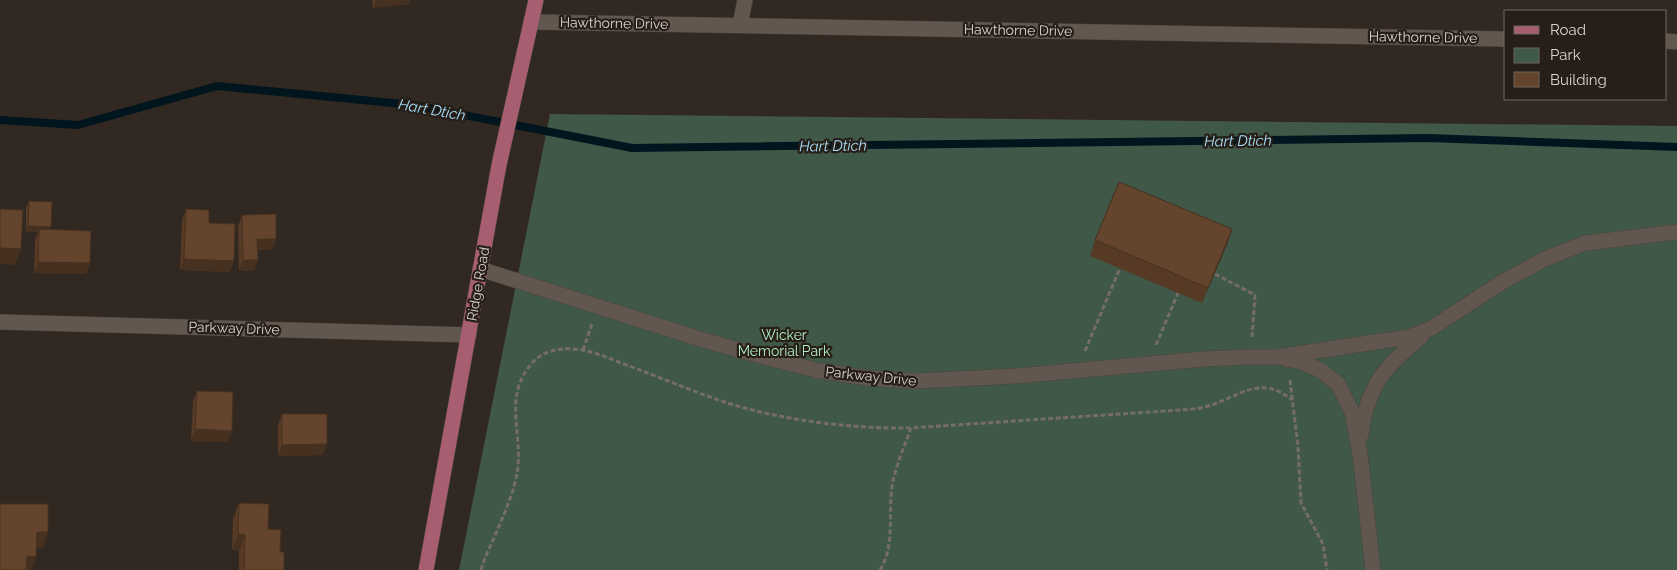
<svg xmlns="http://www.w3.org/2000/svg" width="1677" height="570" viewBox="0 0 1677 570" font-family="Raleway,sans-serif">
<style>
.green{fill:#3f5847}
.lines{fill:none;stroke-linecap:round;stroke-linejoin:round}
.stream{stroke:#00151e;stroke-width:8}
.minor-casing{stroke:#4b433d;stroke-width:16}
.major-casing{stroke:#4b433d;stroke-width:16}
.path{stroke:#756d67;stroke-width:3;stroke-dasharray:5 2.5;stroke-linecap:butt}
.minor{stroke:#62574f;stroke-width:15}
.major{stroke:#a75e70;stroke-width:15}
.wall{fill:#563a26}
.shaded-wall{fill:#46301f}
.building{fill:#64442c;stroke:#46301f}
.labels{text-anchor:middle;stroke-width:4.5;stroke-linejoin:round;paint-order:stroke}
.street-label{font-size:14px;fill:#d9d3ce;stroke:#271e17}
.park-label{font-size:14px;fill:#aeeec2;stroke:#271e17}
.water-label{font-size:15px;font-style:italic;fill:#a4dffa;stroke:#271e17}
</style>
<rect width="100%" height="100%" fill="#312821"/>
<path class="green" d="M 550,114 L 1677,126 L 1677,570 L 459,570 Z"/>
<g class="lines">
<path class="stream" d="M 0,120 L 78,125 L 217,86 L 413,105 L 632,148 L 1428,138 L 1677,147"/>
<defs>
<g id="minor">
<path d="M 531,22 L 1506,39"/>
<path d="M 740,25 L 745,0"/>
<path d="M 1666,41 L 1677,42"/>
<path d="M 480,269 L 700,339 L 753,354 L 815,370 L 867,378 L 916,381 L 1015,376 L 1204,359 L 1250,357 L 1276,357 L 1409,337 L 1430,329 L 1504,281 L 1545,259 L 1585,243 L 1677,232"/>
<path d="M 0,322 L 469,335"/>
<path d="M 1285,359 L 1301,362 L 1320,370 L 1338,384 L 1352,412 L 1360,454 L 1373,570"/>
<path d="M 1361,435 C 1366,388 1385,366 1421,337"/>
</g>
<path id="major" d="M 426,570 L 499,165 L 536,0"/>
</defs>
<use href="#minor" class="minor-casing"/>
<use href="#major" class="major-casing"/>
<g class="path">
<path d="M 1215,274 L 1255,295 L 1252,338"/>
<path d="M 1156,345 L 1178,293"/>
<path d="M 583,350 L 592,324"/>
<path d="M 1085,351 L 1120,268"/>
<path d="M 1290,380 L 1298,447 L 1301,503 L 1323,544 L 1327,570"/>
<path d="M 481,570 C 483,562 487,553 491,545 C 500,523 511,501 516,478 C 526,438 500,398 533,362 C 545,349 565,347 582,350 C 598,353 613,360 629,366 C 659,377 690,390 721,401 C 779,420 850,429 911,428 L 1181,410 C 1190,409 1200,409 1208,406 C 1241,396 1260,374 1292,400"/>
<path d="M 880,570 C 895,547 888,514 892,487 C 895,467 904,448 911,428"/>
</g>
<use href="#minor" class="minor"/>
<use href="#major" class="major"/>
</g>
<g class="wall">
<path d="M 372,0 L 410,0 L 409,4 L 373,8 Z"/>
<path d="M 29,201 L 50,230 L 90,263 L 86,274 L 34,273 L 35,240 L 38,232 L 26,232 L 26,207 Z"/>
<path d="M 186,209 L 209,223 L 230,272 L 180,270 L 182,220 Z"/>
<path d="M 242,215 L 276,239 L 272,250 L 258,250 L 254,271 L 239,271 L 238,226 Z"/>
<path d="M 1232,229 L 1202,303 L 1090,256 L 1095,240 Z"/>
<path d="M 197,391 L 232,431 L 228,442 L 191,441 L 193,402 Z"/>
<path d="M 282,414 L 323,455 L 278,456 L 278,425 Z"/>
<path d="M 239,503 L 268,529 L 280,552 L 284,570 L 239,570 L 239,551 L 232,550 L 233,519 Z"/>
</g>
<g class="shaded-wall">
<path d="M 376,0 L 410,0 L 409,4 L 373,8 Z"/>
<path d="M 28,226 L 51,227 L 49,233 L 39,229 L 38,232 L 26,232 Z"/>
<path d="M 1232,229 L 1227,245 L 1202,303 L 1208,288 Z"/>
<path d="M 257,239 L 276,239 L 272,250 L 253,250 Z"/>
<path d="M 0,248 L 21,249 L 15,265 L 0,264 Z"/>
<path d="M 184,259 L 234,261 L 230,272 L 180,270 Z"/>
<path d="M 243,260 L 258,260 L 254,271 L 239,271 Z"/>
<path d="M 38,262 L 90,263 L 86,274 L 34,273 Z"/>
<path d="M 195,429 L 232,431 L 228,442 L 191,441 Z"/>
<path d="M 327,444 L 323,455 L 278,456 L 282,445 Z"/>
<path d="M 37,532 L 48,532 L 43,548 L 31,548 Z"/>
<path d="M 238,534 L 245,535 L 239,551 L 232,550 Z"/>
<path d="M 27,556 L 36,557 L 31,570 L 22,570 Z"/>
</g>
<g class="building">
<path d="M 1119,182 L 1232,229 L 1208,288 L 1095,240 Z"/>
<path d="M 29,201 L 52,202 L 51,227 L 28,226 Z"/>
<path d="M 0,209 L 23,210 L 21,249 L 0,248 Z"/>
<path d="M 186,209 L 209,210 L 209,223 L 235,224 L 234,261 L 184,259 Z"/>
<path d="M 276,214 L 276,239 L 257,239 L 258,260 L 243,260 L 242,215 Z"/>
<path d="M 39,229 L 91,231 L 90,263 L 38,262 Z"/>
<path d="M 197,391 L 233,392 L 232,431 L 195,429 Z"/>
<path d="M 282,414 L 327,414 L 327,444 L 282,445 Z"/>
<path d="M 239,503 L 269,504 L 268,529 L 281,530 L 280,552 L 284,552 L 284,570 L 244,570 L 245,535 L 238,534 Z"/>
<path d="M 0,504 L 48,504 L 48,532 L 37,532 L 36,557 L 27,556 L 26,570 L 0,570 Z"/>
</g>
<g class="labels">
<g class="street-label">
<text transform="translate(614 23) rotate(1)" y="5">Hawthorne Drive</text>
<text transform="translate(1018 30) rotate(1)" y="5">Hawthorne Drive</text>
<text transform="translate(1423 37) rotate(1)" y="5">Hawthorne Drive</text>
<text transform="translate(478 284) rotate(-80)" y="5">Ridge Road</text>
<text transform="translate(234 328) rotate(2)" y="5">Parkway Drive</text>
<text transform="translate(871 376) rotate(6)" y="5">Parkway Drive</text>
</g>
<g class="park-label">
<text x="784" y="340">Wicker<tspan x="784" dy="16">Memorial Park</tspan></text>
</g>
<g class="water-label">
<text transform="translate(432 110) rotate(10)" y="5">Hart Dtich</text>
<text transform="translate(1238 141) rotate(-1)" y="5">Hart Dtich</text>
<text transform="translate(833 146) rotate(-1)" y="5">Hart Dtich</text>
</g>
</g>
<rect x="1504" y="10" width="162" height="90" fill="#271e17" stroke="#6e6660"/>
<rect x="1514" y="26" width="25" height="8" fill="#a75e70" stroke="#6e6660"/>
<text x="1550" y="35" font-size="15" fill="#d9d3ce">Road</text>
<rect x="1514" y="48" width="25" height="15" fill="#3f5847" stroke="#6e6660"/>
<text x="1550" y="60" font-size="15" fill="#d9d3ce">Park</text>
<rect x="1514" y="72" width="25" height="15" fill="#64442c" stroke="#6e6660"/>
<text x="1550" y="85" font-size="15" fill="#d9d3ce">Building</text>
</svg>
